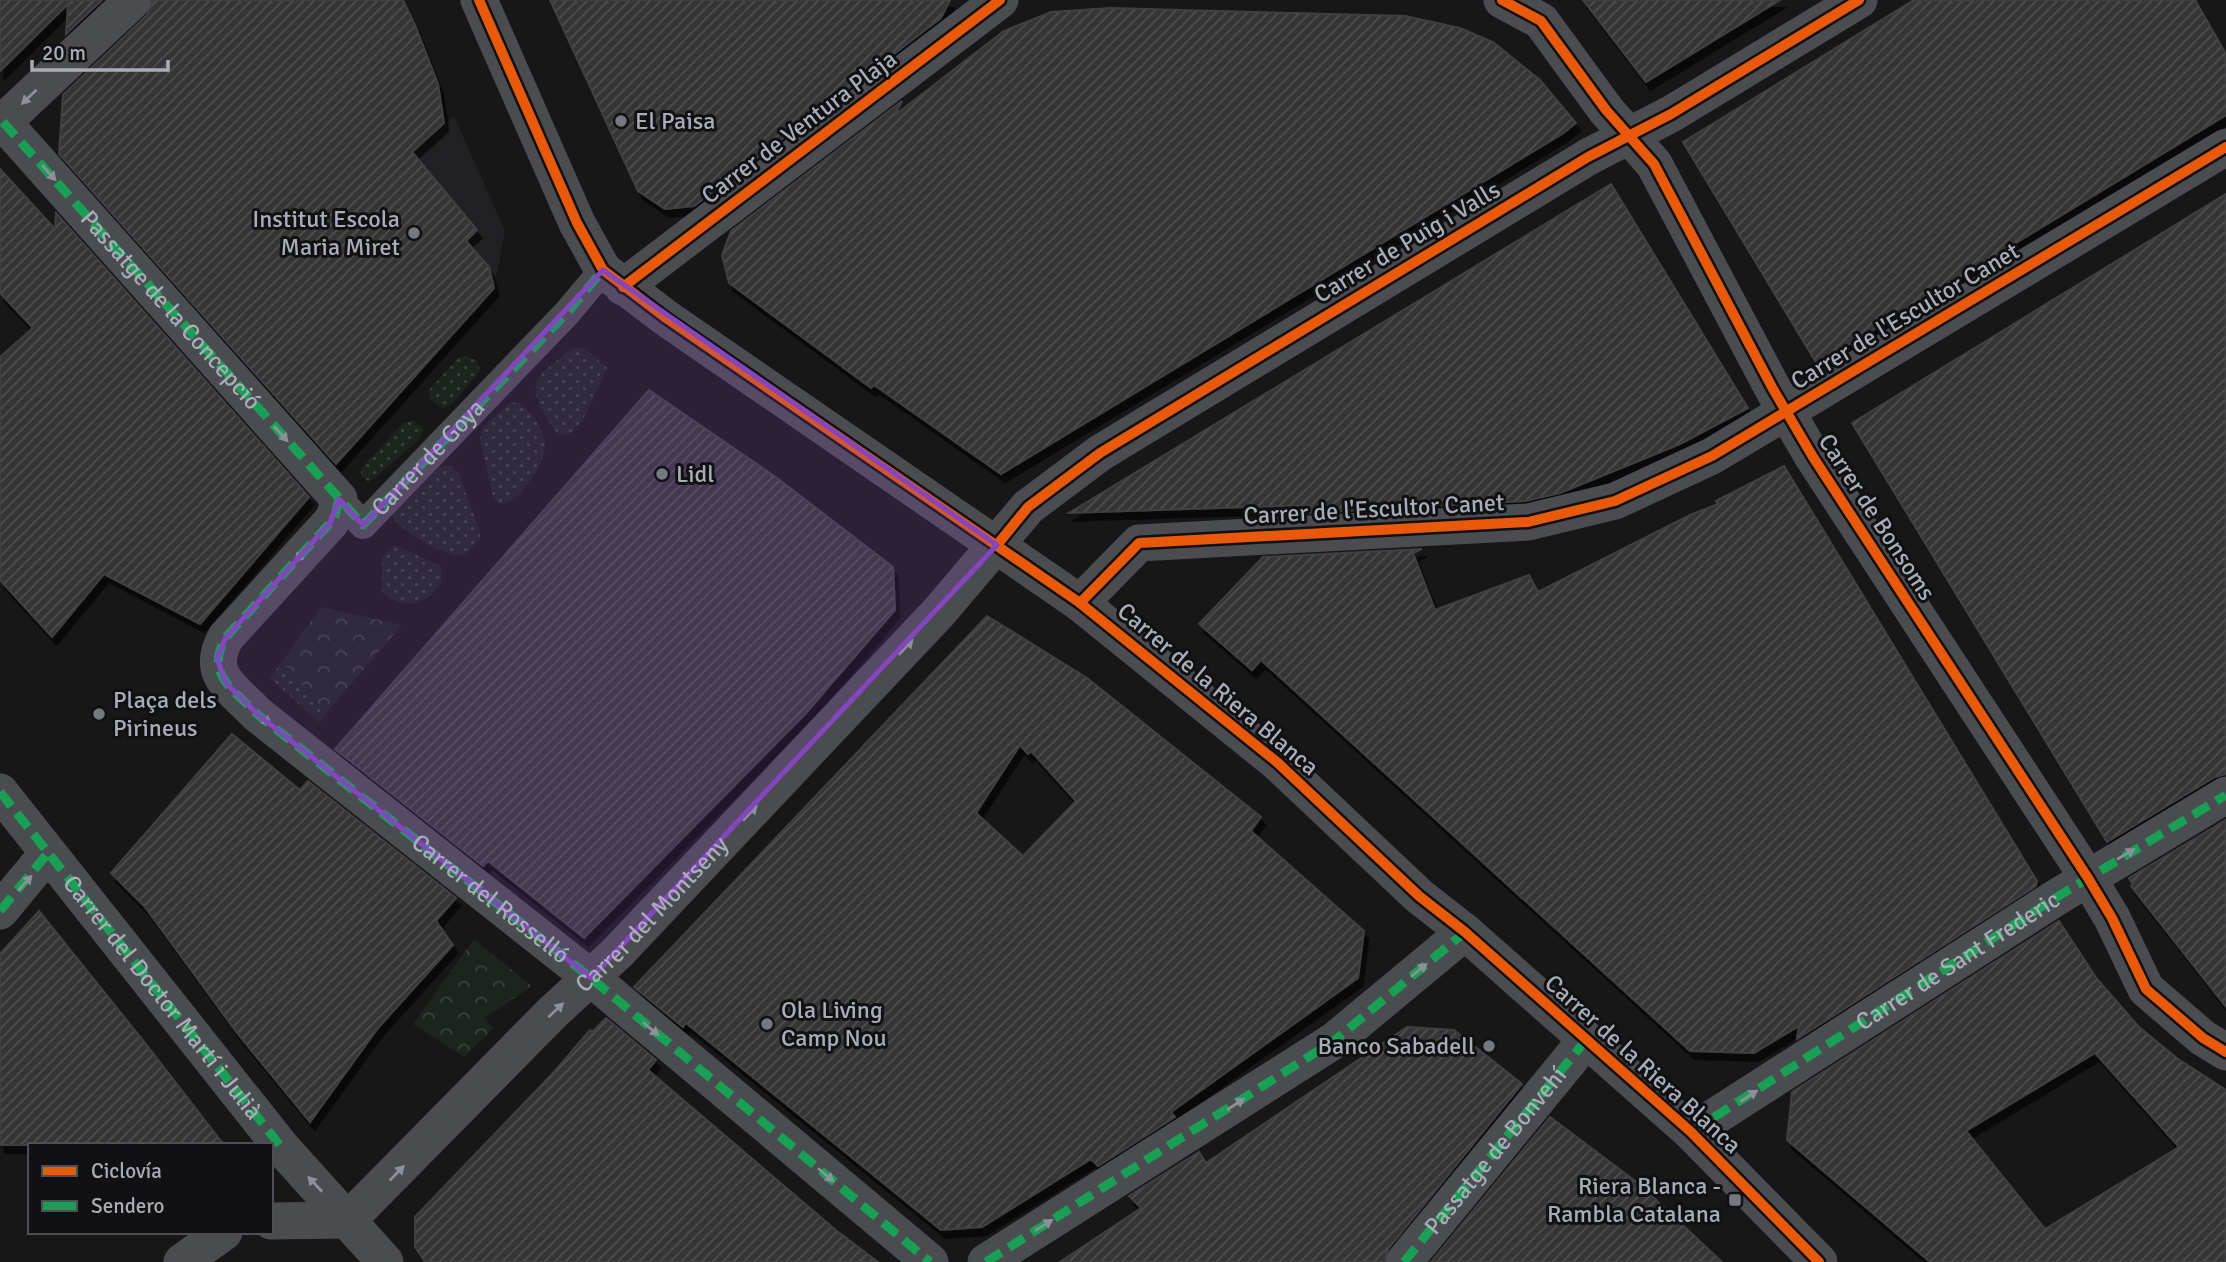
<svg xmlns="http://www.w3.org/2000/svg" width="2226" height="1262" viewBox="0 0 2226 1262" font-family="Signika,sans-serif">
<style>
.built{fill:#212123}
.park{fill:url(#park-crowns)}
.garden{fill:url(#garden-dots)}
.building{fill:url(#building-hatch);stroke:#3f4043;stroke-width:2;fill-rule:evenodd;filter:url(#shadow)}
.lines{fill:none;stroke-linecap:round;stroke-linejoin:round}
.pedestrian{stroke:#4b4c50;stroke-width:28}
.minor{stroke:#4b4c50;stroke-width:37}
.quiet{stroke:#1a9f57;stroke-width:9;stroke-dasharray:18 9;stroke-linecap:butt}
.cycleway-casing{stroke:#111113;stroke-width:15}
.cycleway{stroke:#e8590c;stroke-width:10}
.oneway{fill:#8c9099}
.marked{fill:#8446be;fill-opacity:0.2;stroke:#8446be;stroke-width:5;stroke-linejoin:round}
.poi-dot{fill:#757880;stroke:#111113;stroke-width:2.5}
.labels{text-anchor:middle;stroke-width:6;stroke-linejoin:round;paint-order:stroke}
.poi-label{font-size:24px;fill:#a8adb8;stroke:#111113;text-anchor:start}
.street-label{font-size:24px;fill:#a8adb8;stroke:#111113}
</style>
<defs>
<pattern id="park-crowns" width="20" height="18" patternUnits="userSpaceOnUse" patternTransform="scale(1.75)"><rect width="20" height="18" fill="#1d241e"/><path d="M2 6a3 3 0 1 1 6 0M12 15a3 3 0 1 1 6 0" fill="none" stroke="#3b413d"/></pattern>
<pattern id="garden-dots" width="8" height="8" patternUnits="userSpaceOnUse" patternTransform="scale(1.75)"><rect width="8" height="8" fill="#1d241e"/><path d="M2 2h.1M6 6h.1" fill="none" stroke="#3b413d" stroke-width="1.8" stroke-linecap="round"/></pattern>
<pattern id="building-hatch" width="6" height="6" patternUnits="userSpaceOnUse" patternTransform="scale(1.75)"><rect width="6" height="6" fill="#353536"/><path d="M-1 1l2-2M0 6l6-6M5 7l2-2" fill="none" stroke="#4f5051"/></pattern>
<filter id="shadow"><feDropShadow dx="4.5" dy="8" stdDeviation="0" flood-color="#0009"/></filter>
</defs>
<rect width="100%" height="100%" fill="#171717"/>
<path class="built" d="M 454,116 L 505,231 L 494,288 L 321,236 Z"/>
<g class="park">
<path d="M 321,607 L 402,625 L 326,713 L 282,662 Z"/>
<path d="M 474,939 L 532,986 L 485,1018 L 493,1029 L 464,1057 L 413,1024 Z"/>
</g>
<g class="garden">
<path d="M 572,348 L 584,348 L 607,368 L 583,420 L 570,434 L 560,435 C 553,430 549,421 544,413 C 523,377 546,372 572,348 Z"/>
<path d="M 465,355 L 477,361 L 480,371 L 451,405 L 442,408 L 430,399 L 429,390 L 458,358 Z"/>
<path d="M 511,402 L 521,404 C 554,435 550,454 526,486 C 518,496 513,503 499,504 L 493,497 L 480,438 L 483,427 Z"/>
<path d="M 413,420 L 424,429 L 419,440 L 373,479 L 368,481 L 361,476 L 361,469 L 402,424 Z"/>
<path d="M 439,466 L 451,466 L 459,474 L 480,532 L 480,539 L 465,555 C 449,559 395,530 392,514 Z"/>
<path d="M 395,545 L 441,566 L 442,581 C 428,605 404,612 382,592 L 382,557 Z"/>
<path d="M 282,662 L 326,713 L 319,722 L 270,678 Z"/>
</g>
<g class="building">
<path d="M 0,0 L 102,0 L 66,34 L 68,4 L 0,71 Z"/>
<path d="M 153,0 L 403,0 L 415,25 L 438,84 L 444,123 L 412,152 L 477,230 L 466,241 L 489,267 L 494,288 L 336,464 L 59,154 L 63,95 L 147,15 Z"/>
<path d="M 550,0 L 950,0 L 941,18 L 694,206 L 665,209 L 638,191 Z"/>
<path d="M 1583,0 L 1780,0 L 1646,82 Z"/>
<path d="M 1914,0 L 2195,0 L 2226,54 L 2226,115 L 1817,364 L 1683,142 Z"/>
<path d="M 1110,8 L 1405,16 L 1460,28 L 1493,42 L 1540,80 L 1576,123 L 1562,134 L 1001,474 L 874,385 L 871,388 L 729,283 L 722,255 L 731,231 L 902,101 L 895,115 L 1004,31 L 1051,12 Z"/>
<path d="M 0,169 L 55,229 L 56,213 L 309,497 L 200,624 L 104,574 L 52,637 L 0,580 L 0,357 L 33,328 L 0,293 Z"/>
<path d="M 1611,184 L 1748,408 L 1680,444 L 1560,493 L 1525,501 L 1305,513 L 1313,505 L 1069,513 Z"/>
<path d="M 2226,194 L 2226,774 L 2215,777 L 2107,842 L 1852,423 Z"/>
<path d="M 649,390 L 777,478 L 893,567 L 895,610 L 806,713 L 584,938 L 488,861 L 483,866 L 335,749 Z"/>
<path d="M 1784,466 L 2037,881 L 2036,886 L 1797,1039 L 1799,1026 L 1754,1053 L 1690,1051 L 1261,660 L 1252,670 L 1199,624 L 1263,557 L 1422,549 L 1413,553 L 1435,610 L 1529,575 L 1538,592 L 1690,515 L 1718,504 L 1716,501 Z"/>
<path d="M 987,616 L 1087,678 L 1261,817 L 1251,831 L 1364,931 L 1358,978 L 1171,1112 L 1175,1117 L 1098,1166 L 1091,1159 L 982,1227 L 941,1230 L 686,1023 L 683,1027 L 634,987 ZM 1020,745 L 1028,754 L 1031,751 L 1076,801 L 1023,856 L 976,813 Z"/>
<path d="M 232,734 L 300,790 L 308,781 L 456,898 L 436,921 L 453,945 L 378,1028 L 310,1122 L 237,1033 L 145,907 L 111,873 Z"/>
<path d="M 2226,820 L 2226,1007 L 2131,886 L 2133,885 L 2129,878 Z"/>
<path d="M 39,911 L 145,1043 L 224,1145 L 0,1145 L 0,954 Z"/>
<path d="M 2059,921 L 2097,979 L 2139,1027 L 2178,1059 L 2226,1090 L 2226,1262 L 1930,1262 L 1787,1140 L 1792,1092 ZM 2095,1053 L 2179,1147 L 2045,1229 L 1966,1131 Z"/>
<path d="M 606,1018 L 656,1060 L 648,1070 L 837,1231 L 878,1262 L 425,1262 L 415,1247 L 415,1217 L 554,1072 L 590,1030 L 592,1032 Z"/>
<path d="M 1407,1027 L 1454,1030 L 1522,1084 L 1388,1249 L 1384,1262 L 1060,1262 L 1141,1208 L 1129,1196 L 1199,1152 L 1206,1163 Z"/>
<path d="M 1550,1117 L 1638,1183 L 1722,1262 L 1431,1262 Z"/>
</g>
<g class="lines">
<path class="pedestrian" d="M 339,499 L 363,525 L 567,313 L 603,270"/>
<g class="minor">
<path d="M 479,0 L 577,223 L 603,270 L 666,318 L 1080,603 L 1278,763 L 1419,896 L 1465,932 L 1691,1132 L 1819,1262"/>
<path d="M 1502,0 L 1541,21 L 1606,110 L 1654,164 L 1773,389 L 1813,457 L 2088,878 L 2112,918 L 2146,989 L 2203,1038 L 2226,1052"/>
<path id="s1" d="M 3,122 L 339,499 L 335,516 L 330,523 L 226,637 C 204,675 234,689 257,714 L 591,978 L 930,1262"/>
<path d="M 0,125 L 133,0"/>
<path d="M 623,287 L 1000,0"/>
<path d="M 1080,603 L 1139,543 L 1528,522 L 1615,501 L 1712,456 L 2226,147"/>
<path d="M 0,792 L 282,1148 L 385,1262"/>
<path d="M 0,911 L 48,853"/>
<path d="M 1691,1132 L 2057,897 L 2226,795"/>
<path id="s2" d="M 271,1221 L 348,1220 L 552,1013 L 617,953 L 939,612 L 1028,507 L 1100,453 L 1588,157 L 1671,114 L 1859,0"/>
<path d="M 182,1262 L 224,1232"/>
<path d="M 986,1262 L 1335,1040 L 1465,932"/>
<path id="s3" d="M 1404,1262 L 1586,1040"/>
</g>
<g class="quiet">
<path id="s4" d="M 3,122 L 363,525 L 567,313 L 603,270"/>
<path d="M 339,499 L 335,516 L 330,523 L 226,637 C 204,675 234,689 257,714 L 591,978 L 930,1262"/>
<path id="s5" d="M 0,792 L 282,1148"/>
<path d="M 0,911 L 48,853"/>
<path id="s6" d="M 1691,1132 L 2057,897 L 2226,795"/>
<path d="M 986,1262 L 1335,1040 L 1465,932"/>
<path d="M 1404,1262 L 1586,1040"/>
</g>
<defs>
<g id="cycleway">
<path d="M 479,0 L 577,223 L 603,270 L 666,318 L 1080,603 L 1278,763 L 1419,896 L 1465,932 L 1691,1132 L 1819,1262"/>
<path d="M 1502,0 L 1541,21 L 1606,110 L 1654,164 L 1773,389 L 1813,457 L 2088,878 L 2112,918 L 2146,989 L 2203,1038 L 2226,1052"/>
<path d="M 623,287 L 1000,0"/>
<path d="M 997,545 L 1028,507 L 1100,453 L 1588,157 L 1671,114 L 1859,0"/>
<path d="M 1080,603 L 1139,543 L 1528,522 L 1615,501 L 1712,456 L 2226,147"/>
</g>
</defs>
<use href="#cycleway" class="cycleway-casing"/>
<use href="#cycleway" class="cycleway"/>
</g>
<defs><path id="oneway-solid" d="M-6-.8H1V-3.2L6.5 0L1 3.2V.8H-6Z" transform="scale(1.75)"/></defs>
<g class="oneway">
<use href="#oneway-solid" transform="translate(29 97) rotate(136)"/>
<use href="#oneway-solid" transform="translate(49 173) rotate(48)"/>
<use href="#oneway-solid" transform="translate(281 434) rotate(48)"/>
<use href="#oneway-solid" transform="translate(302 554) rotate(133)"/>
<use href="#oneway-solid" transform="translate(906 647) rotate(-47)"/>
<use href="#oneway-solid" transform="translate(263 718) rotate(40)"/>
<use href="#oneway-solid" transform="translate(750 813) rotate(-47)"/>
<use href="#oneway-solid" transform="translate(2126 854) rotate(-31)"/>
<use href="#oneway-solid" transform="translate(25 883) rotate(-48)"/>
<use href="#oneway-solid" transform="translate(1419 970) rotate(-40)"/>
<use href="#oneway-solid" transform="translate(556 1010) rotate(-43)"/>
<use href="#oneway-solid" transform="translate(651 1029) rotate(40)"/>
<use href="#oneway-solid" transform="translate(1749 1096) rotate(-33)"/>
<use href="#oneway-solid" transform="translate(1236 1104) rotate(-33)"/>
<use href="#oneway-solid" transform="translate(397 1173) rotate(-46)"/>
<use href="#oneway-solid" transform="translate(826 1175) rotate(40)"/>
<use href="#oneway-solid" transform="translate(315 1184) rotate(-133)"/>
<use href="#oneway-solid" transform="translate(1044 1225) rotate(-32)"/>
</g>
<path class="marked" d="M 603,270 L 997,545 L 591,978 L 257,714 L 225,682 L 217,658 L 226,637 L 330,523 L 339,499 L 363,525 Z"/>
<g class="poi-dot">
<circle cx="621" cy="121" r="7"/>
<circle cx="414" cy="233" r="7"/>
<circle cx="662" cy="474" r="7"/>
<circle cx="99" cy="714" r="7"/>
<circle cx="767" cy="1024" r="7"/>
<circle cx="1489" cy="1046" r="7"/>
<rect x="1728" y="1193" width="14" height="14" rx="3.5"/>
</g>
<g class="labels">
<g class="poi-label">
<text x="635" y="129">El Paisa</text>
<text x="400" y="227" text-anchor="end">Institut Escola<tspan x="400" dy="28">Maria Miret</tspan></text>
<text x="676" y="482">Lidl</text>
<text x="113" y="708">Plaça dels<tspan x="113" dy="28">Pirineus</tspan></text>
<text x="781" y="1018">Ola Living<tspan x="781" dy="28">Camp Nou</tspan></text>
<text x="1475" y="1054" text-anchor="end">Banco Sabadell</text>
<text x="1721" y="1194" text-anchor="end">Riera Blanca -<tspan x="1721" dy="28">Rambla Catalana</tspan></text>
</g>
<g class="street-label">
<text transform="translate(799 127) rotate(-37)" y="8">Carrer de Ventura Plaja</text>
<text transform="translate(1407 242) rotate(-31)" y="8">Carrer de Puig i Valls</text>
<text dy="8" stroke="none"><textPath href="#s4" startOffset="252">Passatge de la Concepció</textPath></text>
<text transform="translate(1905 316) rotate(-31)" y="8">Carrer de l'Escultor Canet</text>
<text dy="8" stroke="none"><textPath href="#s4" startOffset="634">Carrer de Goya</textPath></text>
<text transform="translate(1374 509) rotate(-3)" y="8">Carrer de l'Escultor Canet</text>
<text transform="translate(1877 517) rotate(57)" y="8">Carrer de Bonsoms</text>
<text transform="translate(1218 689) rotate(40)" y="8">Carrer de la Riera Blanca</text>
<text dy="8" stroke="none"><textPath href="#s1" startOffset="1076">Carrer del Rosselló</textPath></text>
<text dy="8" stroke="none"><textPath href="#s2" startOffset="508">Carrer del Montseny</textPath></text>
<text dy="8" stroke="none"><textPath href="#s6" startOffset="317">Carrer de Sant Frederic</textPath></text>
<text dy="8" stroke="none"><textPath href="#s5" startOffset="262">Carrer del Doctor Martí i Julià</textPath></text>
<text transform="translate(1643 1064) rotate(42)" y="8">Carrer de la Riera Blanca</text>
<text dy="8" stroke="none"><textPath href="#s3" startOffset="144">Passatge de Bonvehí</textPath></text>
</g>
</g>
<rect x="28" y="1143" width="245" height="91" fill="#111113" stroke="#4d4f55" stroke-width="2"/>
<rect x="42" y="1166" width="35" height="10" fill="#e8590c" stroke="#4d4f55" stroke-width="2"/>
<text x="91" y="1178" font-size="21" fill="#a8adb8">Ciclovía</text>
<rect x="42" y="1201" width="35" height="10" fill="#1a9f57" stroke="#4d4f55" stroke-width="2"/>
<text x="91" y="1213" font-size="21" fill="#a8adb8">Sendero</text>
<path d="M32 60v10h136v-10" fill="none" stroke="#a8adb8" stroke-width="3.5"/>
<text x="42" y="60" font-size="21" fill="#a8adb8" stroke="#111113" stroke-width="5" paint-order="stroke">20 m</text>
</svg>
